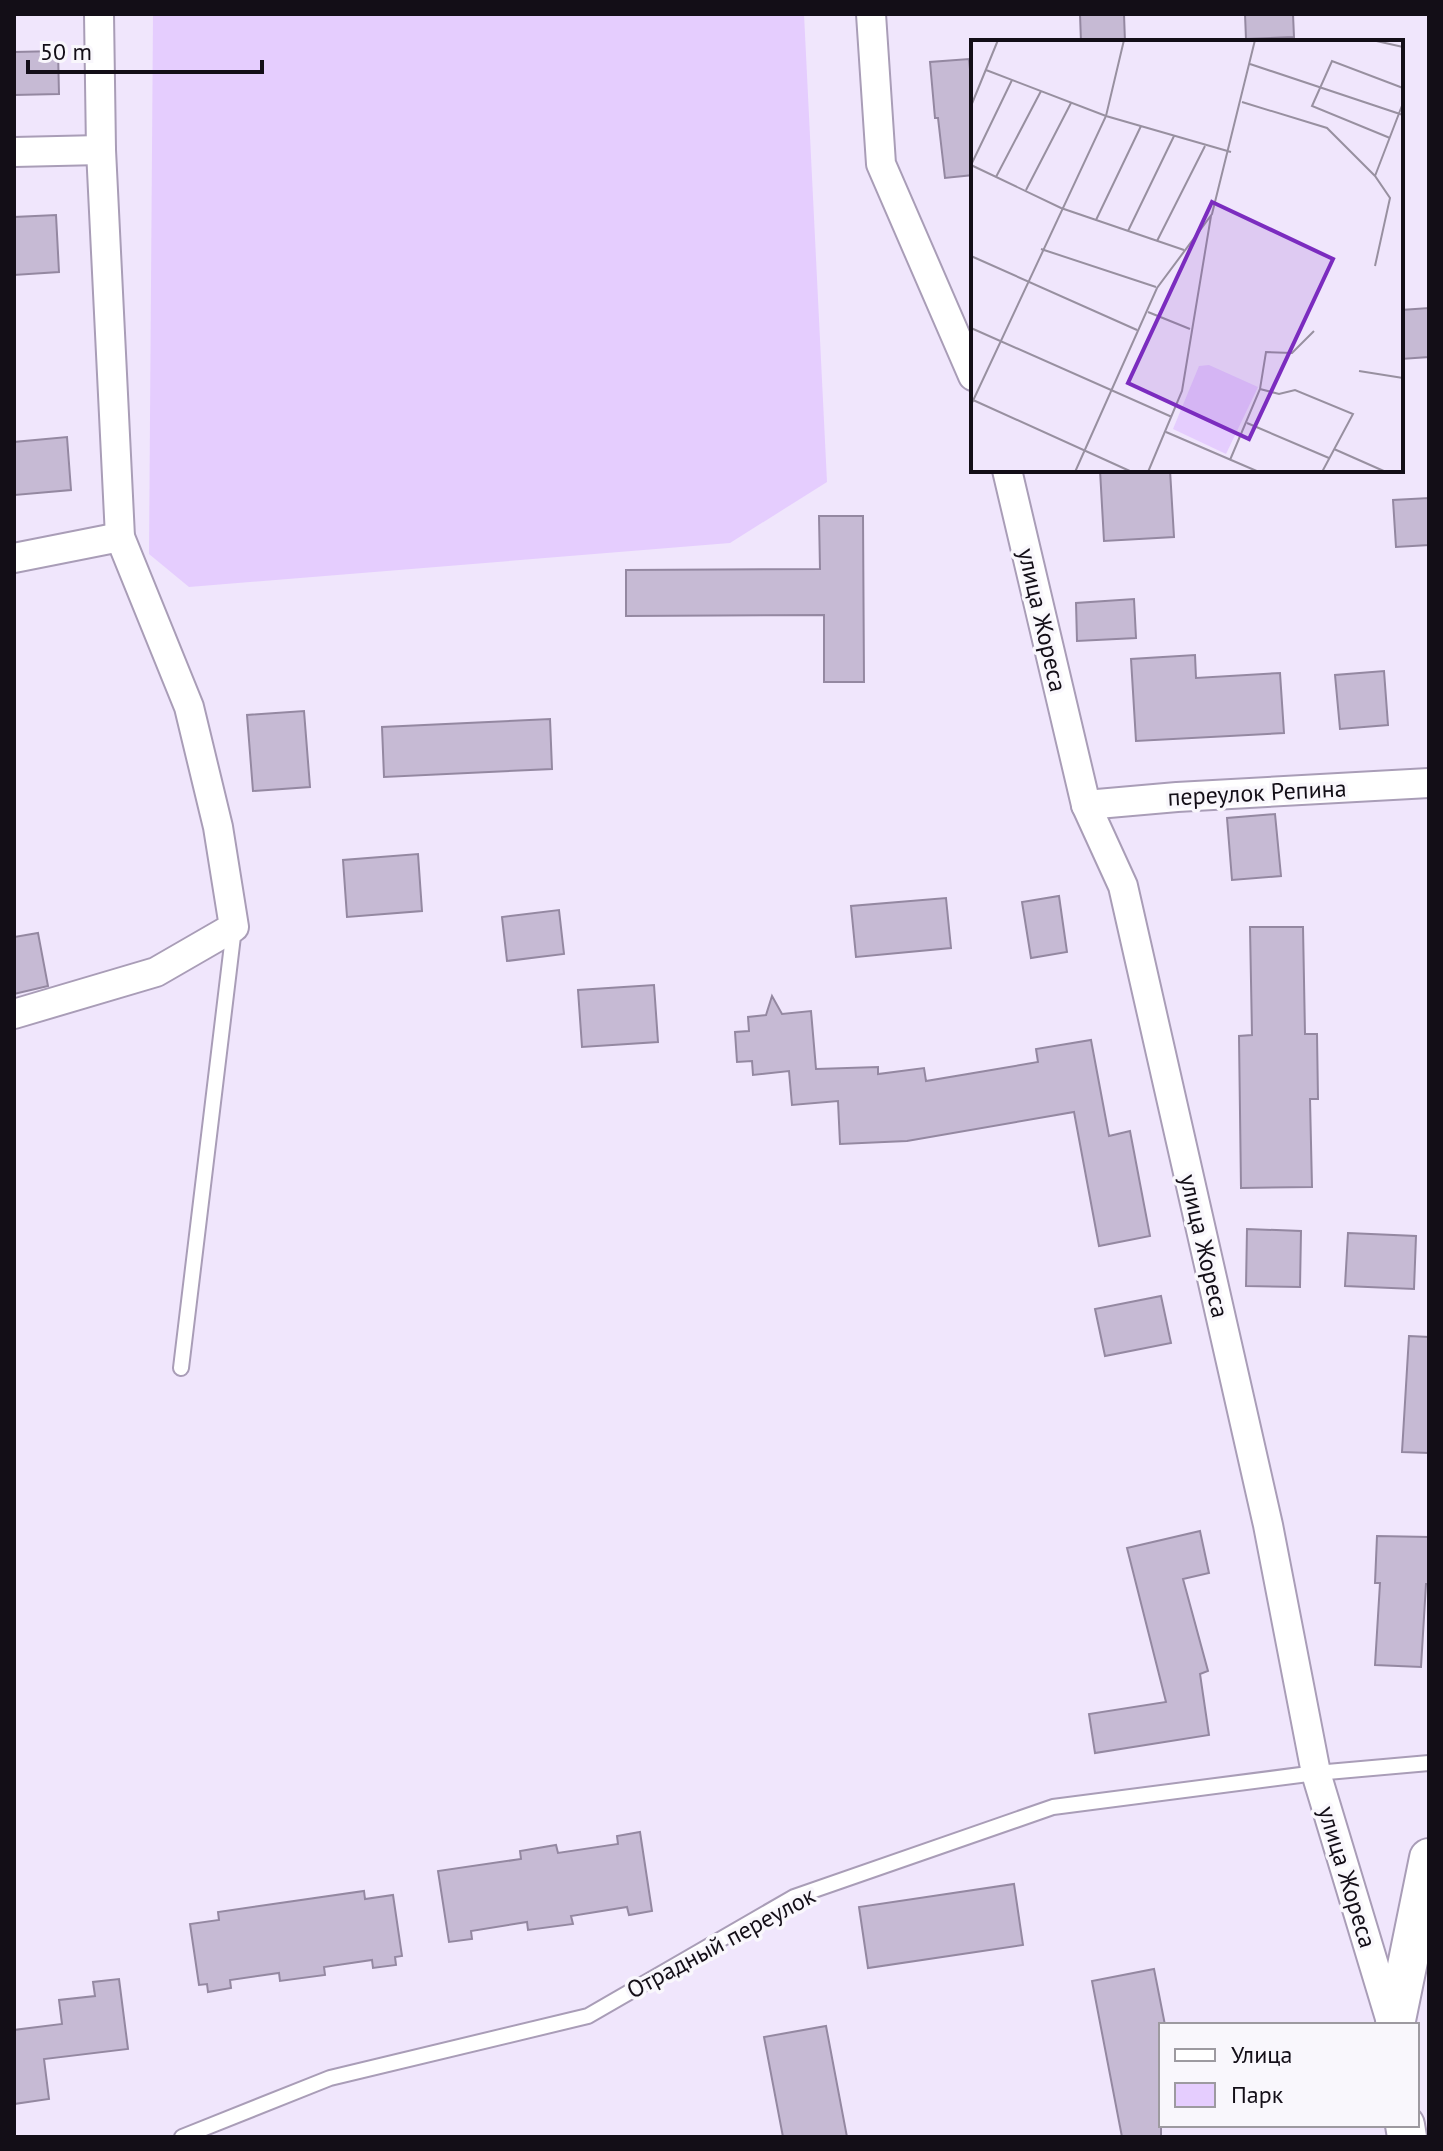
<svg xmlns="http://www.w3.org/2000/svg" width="1443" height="2151" viewBox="0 0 1443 2151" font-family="'PT Sans',sans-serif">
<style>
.green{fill:#e5cdfe}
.building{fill:#c6bad4;stroke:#9488a1;stroke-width:2}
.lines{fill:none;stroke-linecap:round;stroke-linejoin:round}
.lane-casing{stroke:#a99db7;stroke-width:18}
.street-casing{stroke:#a99db7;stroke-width:32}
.secondary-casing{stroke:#a99db7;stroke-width:42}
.lane{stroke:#fff;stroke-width:14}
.street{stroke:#fff;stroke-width:28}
.secondary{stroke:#fff;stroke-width:38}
.labels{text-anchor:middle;stroke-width:7;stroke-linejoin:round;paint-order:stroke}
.street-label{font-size:24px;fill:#130e17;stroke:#f9f7fc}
.inset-road{fill:none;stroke:#9890a0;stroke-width:2}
.view{fill:#7b2cbf;fill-opacity:0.15;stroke:#7b2cbf;stroke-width:4}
.inset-edge{fill:none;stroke:#130e17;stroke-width:4}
</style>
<rect width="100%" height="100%" fill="#f0e6fc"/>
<path class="green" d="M 153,14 L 804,14 L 827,482 L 730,543 L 189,587 L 149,554 Z"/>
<g class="building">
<path d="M 1080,14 L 1124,14 L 1125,42 L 1081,42 Z"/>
<path d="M 1245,14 L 1293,14 L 1294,37 L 1246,39 Z"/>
<path d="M 58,51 L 59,94 L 14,95 L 14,52 Z"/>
<path d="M 969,59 L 973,100 L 973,175 L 945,178 L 938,118 L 935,118 L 930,62 Z"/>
<path d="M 56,215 L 59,272 L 14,275 L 14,217 Z"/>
<path d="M 1429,308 L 1429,357 L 1401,359 L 1401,310 Z"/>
<path d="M 67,437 L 71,490 L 15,495 L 14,442 Z"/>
<path d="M 1100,470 L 1170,470 L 1174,537 L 1104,541 Z"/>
<path d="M 1429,498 L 1429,545 L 1396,547 L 1393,500 Z"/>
<path d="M 819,516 L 863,516 L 864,682 L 824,682 L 824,615 L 626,616 L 626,570 L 820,569 Z"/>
<path d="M 1134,599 L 1136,638 L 1077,641 L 1076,603 Z"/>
<path d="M 1195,655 L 1196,678 L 1280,673 L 1284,733 L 1136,741 L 1131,659 Z"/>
<path d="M 1384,671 L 1388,725 L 1340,729 L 1335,675 Z"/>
<path d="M 304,711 L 310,787 L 253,791 L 247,715 Z"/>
<path d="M 550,719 L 552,769 L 384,777 L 382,727 Z"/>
<path d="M 1275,814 L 1281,876 L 1232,880 L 1227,818 Z"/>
<path d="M 418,854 L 422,911 L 347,917 L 343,860 Z"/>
<path d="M 1059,896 L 1067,952 L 1031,958 L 1022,902 Z"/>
<path d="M 946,898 L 951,948 L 856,957 L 851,906 Z"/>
<path d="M 559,910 L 564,954 L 507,961 L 502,917 Z"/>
<path d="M 1250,927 L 1303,927 L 1305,1034 L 1317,1034 L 1318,1099 L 1310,1099 L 1312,1187 L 1241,1188 L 1239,1036 L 1252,1035 Z"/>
<path d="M 38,933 L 48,986 L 14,994 L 14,937 Z"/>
<path d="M 654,985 L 658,1042 L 582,1047 L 578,990 Z"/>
<path d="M 772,996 L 782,1014 L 811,1011 L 816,1069 L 878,1067 L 878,1074 L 924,1068 L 926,1081 L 1038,1062 L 1036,1049 L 1091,1040 L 1109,1136 L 1130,1131 L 1150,1236 L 1099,1246 L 1074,1112 L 907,1141 L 840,1144 L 838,1101 L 792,1105 L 789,1071 L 753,1075 L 752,1061 L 737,1062 L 735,1032 L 749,1031 L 748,1017 L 766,1015 Z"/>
<path d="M 1247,1229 L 1301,1231 L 1300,1287 L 1246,1286 Z"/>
<path d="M 1348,1233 L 1416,1236 L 1414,1289 L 1345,1286 Z"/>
<path d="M 1161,1296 L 1171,1343 L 1105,1356 L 1095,1309 Z"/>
<path d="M 1409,1336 L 1429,1337 L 1429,1453 L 1402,1452 Z"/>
<path d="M 1200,1531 L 1209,1573 L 1183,1579 L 1208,1671 L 1200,1674 L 1209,1735 L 1095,1753 L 1089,1714 L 1166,1702 L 1127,1548 Z"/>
<path d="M 1377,1536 L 1429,1537 L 1429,1584 L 1426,1584 L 1421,1667 L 1375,1665 L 1380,1583 L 1375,1583 Z"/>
<path d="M 640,1832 L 652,1911 L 629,1915 L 627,1907 L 571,1916 L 573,1924 L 528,1930 L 527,1922 L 471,1931 L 472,1939 L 449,1942 L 438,1871 L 521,1859 L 520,1851 L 556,1845 L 558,1853 L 618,1844 L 617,1836 Z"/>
<path d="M 1014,1884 L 1023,1945 L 868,1968 L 859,1907 Z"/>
<path d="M 364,1891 L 365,1899 L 393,1895 L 402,1956 L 395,1957 L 396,1965 L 373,1968 L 372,1960 L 324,1967 L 325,1975 L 280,1981 L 279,1973 L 230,1980 L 231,1988 L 208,1992 L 207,1984 L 199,1985 L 190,1924 L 219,1920 L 218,1912 Z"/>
<path d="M 1154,1969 L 1165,2025 L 1161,2025 L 1161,2137 L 1122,2137 L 1092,1981 Z"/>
<path d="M 119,1979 L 128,2049 L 44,2059 L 49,2099 L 14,2104 L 14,2030 L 62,2024 L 59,2000 L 95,1996 L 93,1982 Z"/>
<path d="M 826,2026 L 847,2137 L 783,2137 L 764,2037 Z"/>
</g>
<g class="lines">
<defs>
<g id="lane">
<path d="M 181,1368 L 234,928"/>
<path d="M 182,2137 L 330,2078 L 588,2016 L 794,1897 L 1053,1807 L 1316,1773 L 1429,1763"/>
</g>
<g id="street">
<path d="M 871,14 L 881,164 L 973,376"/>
<path d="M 14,152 L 101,150"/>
<path d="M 1007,470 L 1086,805 L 1123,886 L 1268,1525 L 1316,1773 L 1392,2025"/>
<path d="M 14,558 L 120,537"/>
<path d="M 1086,805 L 1177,797 L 1429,783"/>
<path d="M 14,1014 L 156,972 L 234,927 L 218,827 L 189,707 L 120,537 L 101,150 L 99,14"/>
</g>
<g id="secondary">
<path d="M 1395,2025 L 1429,1858"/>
<path d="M 1405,2125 L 1407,2137"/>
</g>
</defs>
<use href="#lane" class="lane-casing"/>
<use href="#street" class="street-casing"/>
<use href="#secondary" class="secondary-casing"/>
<use href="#lane" class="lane"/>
<use href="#street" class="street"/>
<use href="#secondary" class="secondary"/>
</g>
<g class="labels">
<g class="street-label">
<text transform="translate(1042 620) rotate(77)" y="8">улица Жореса</text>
<text transform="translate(1257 793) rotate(-3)" y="8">переулок Репина</text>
<text transform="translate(1204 1246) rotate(77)" y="8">улица Жореса</text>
<text transform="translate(1347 1877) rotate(73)" y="8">улица Жореса</text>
<text transform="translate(721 1943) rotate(-28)" y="8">Отрадный переулок</text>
</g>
</g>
<g transform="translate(971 40)">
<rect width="432" height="432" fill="#f0e6fc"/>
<path d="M 238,325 L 287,347 L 255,414 L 202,389 L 228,326 Z" fill="#e5cdfe"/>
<path class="inset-road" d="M 401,0 L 432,7M 279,24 L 432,75M 15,30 L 135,76 L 260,112M 271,62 L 356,88 L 404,136 L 419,158 L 404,226M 0,66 L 27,0M 419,98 L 341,66 L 361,21 L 432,48M 0,125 L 90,168 L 213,210M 0,125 L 41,40M 404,136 L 432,63M 25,137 L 70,51M 55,150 L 100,63M 125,180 L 170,86M 157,191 L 203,96M 186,201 L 234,106M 70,209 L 185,247M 0,216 L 166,290M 177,272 L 219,289M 0,288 L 201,377M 388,331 L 432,338M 289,349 L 308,354 L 324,350 L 382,374 L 351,432M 2,360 L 161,432M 0,365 L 135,76 L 153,0M 276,383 L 358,418M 195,392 L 288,432M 363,409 L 415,432M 259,420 L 289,349 L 295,312 L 321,313 L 343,291M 104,432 L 186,248 L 241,174 L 284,0M 177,432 L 211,351 L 240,176"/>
<path class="view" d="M 241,162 L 362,219 L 278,399 L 157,343 Z"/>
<rect width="432" height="432" class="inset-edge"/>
</g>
<rect width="1443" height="2151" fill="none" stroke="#130e17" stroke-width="32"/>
<rect x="1159" y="2023" width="260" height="104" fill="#f9f7fc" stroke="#9d9aa0" stroke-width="2"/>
<rect x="1175" y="2049" width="40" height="12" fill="#ffffff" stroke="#9d9aa0" stroke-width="2"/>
<text x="1231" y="2063" font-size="24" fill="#130e17">Улица</text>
<rect x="1175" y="2083" width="40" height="24" fill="#e5cdfe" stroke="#9d9aa0" stroke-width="2"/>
<text x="1231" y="2103" font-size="24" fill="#130e17">Парк</text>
<path d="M28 60v12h234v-12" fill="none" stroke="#130e17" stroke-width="4"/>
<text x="40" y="60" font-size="24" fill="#130e17" stroke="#f9f7fc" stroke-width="6" paint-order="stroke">50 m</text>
</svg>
